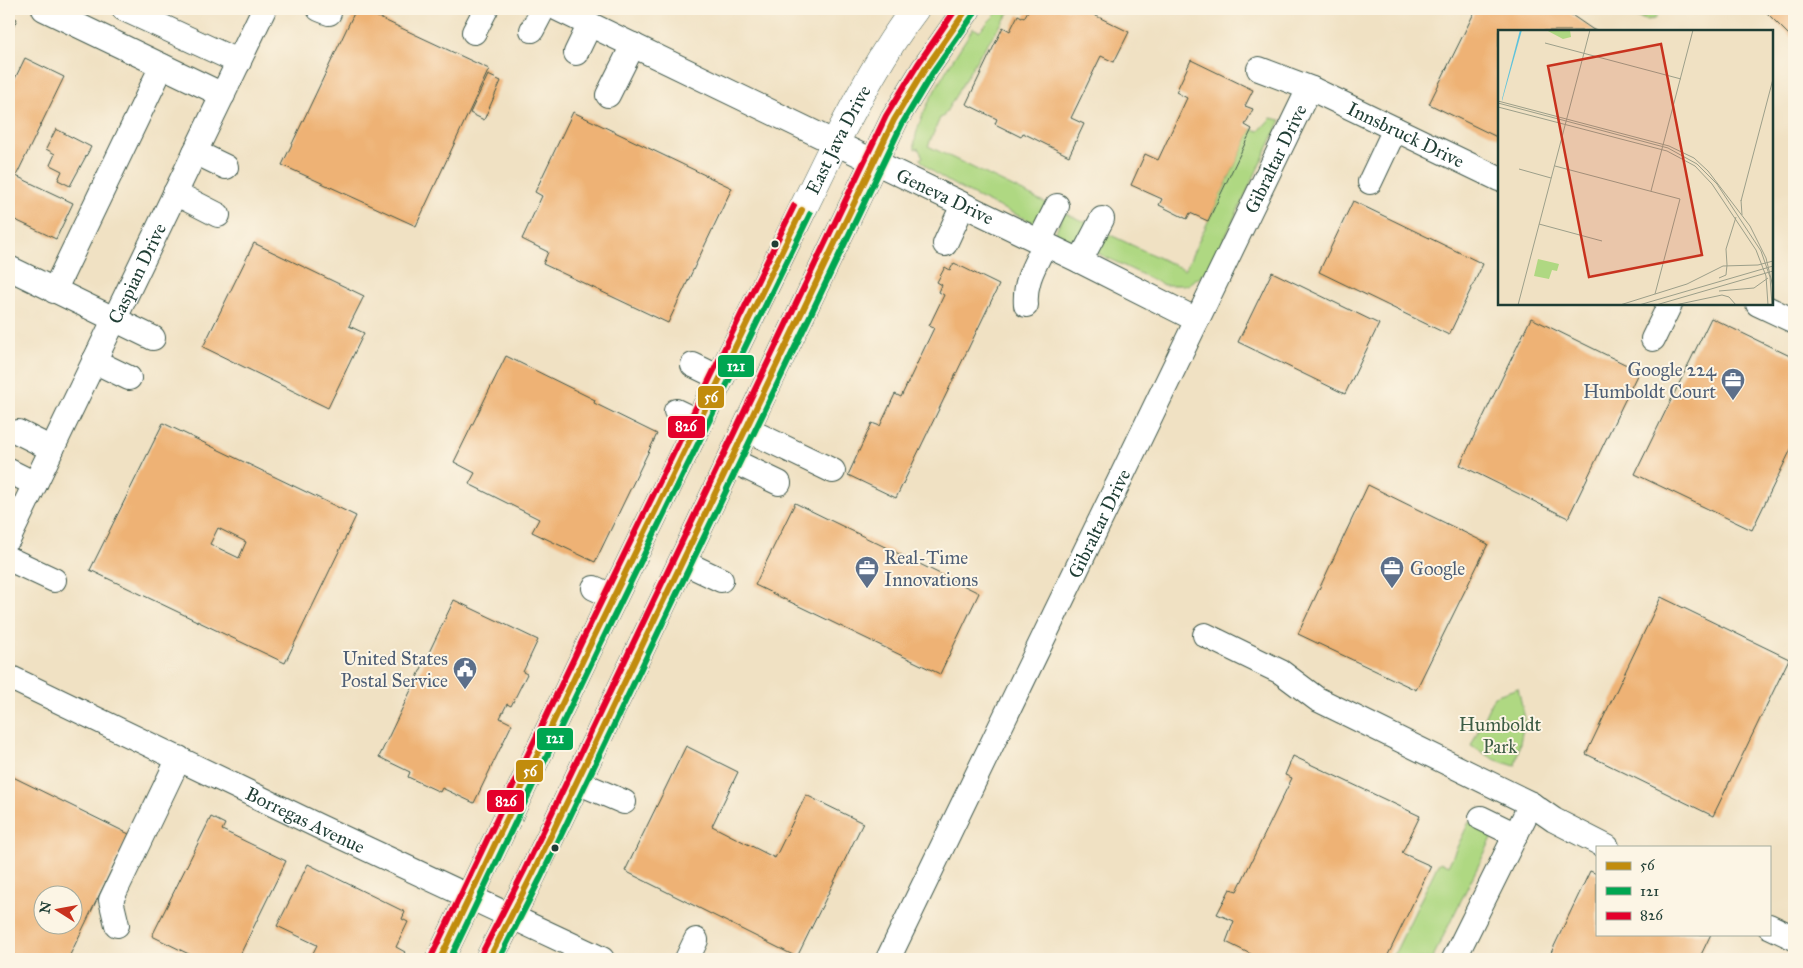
<svg xmlns="http://www.w3.org/2000/svg" width="1803" height="968" viewBox="0 0 1803 968" font-family="'IM FELL Great Primer',serif">
<style>
.green{fill:#afd882;stroke:#678a5b}
.building{fill:#eeb274;fill-rule:evenodd}
.lines{fill:none;stroke-linecap:round;stroke-linejoin:round}
.minor-casing{stroke:#3e5649;stroke-width:26}
.major-casing{stroke:#3e5649;stroke-width:29}
.minor{stroke:#fff;stroke-width:24}
.major{stroke:#fff;stroke-width:28}
.bus-1-casing{stroke:#fcf5e5;stroke-width:10}
.bus-2-casing{stroke:#fcf5e5;stroke-width:10}
.bus-3-casing{stroke:#fcf5e5;stroke-width:10}
.bus-1{stroke:#c18c0d;stroke-width:6}
.bus-2{stroke:#00a651;stroke-width:6}
.bus-3{stroke:#e4002b;stroke-width:6}
.bus-dot{fill:#1f3d34;stroke:#fcf5e5;stroke-width:2}
.labels{text-anchor:middle;stroke-width:4;stroke-linejoin:round;paint-order:stroke}
.street-label{font-size:19px;fill:#1f3d34;stroke:#fcf5e5}
.service-label{font-size:19px;fill:#4e5e75;stroke:#fcf5e5;text-anchor:end}
.park-label{font-size:19px;fill:#3c5c44;stroke:#fcf5e5}
.inset-road{fill:none;stroke:#9c9f8a;stroke-width:1}
.view{fill:#c8321e;fill-opacity:0.15;stroke:#c8321e;stroke-width:2.5}
.inset-edge{fill:none;stroke:#1f3d34;stroke-width:2.5}
.line-badge{stroke:#fcf5e5;stroke-width:2}
.badge-label{font-size:14px;text-anchor:middle;font-weight:bold;fill:#fff}
</style>
<rect width="100%" height="100%" fill="#fcf5e5"/>
<filter id="ink" filterUnits="userSpaceOnUse"><feTurbulence type="fractalNoise" baseFrequency=".02" numOctaves="2"/><feDisplacementMap in="SourceGraphic" scale="10" xChannelSelector="R" yChannelSelector="G"/><feConvolveMatrix kernelMatrix="1 2 1 2 8 2 1 2 1" color-interpolation-filters="sRGB"/></filter>
<filter id="wash" filterUnits="userSpaceOnUse"><feTurbulence type="fractalNoise" baseFrequency=".0096" numOctaves="4" result="noise"/><feDisplacementMap in="SourceGraphic" scale="20" xChannelSelector="R" yChannelSelector="G"/><feGaussianBlur stdDeviation="1.12" result="paint"/><feColorMatrix in="noise" values="0 0 0 0 0 0 0 0 0 0 0 0 0 0 0 0 0 1.4 0 .05"/><feComposite in="paint" operator="in"/></filter>
<g filter="url(#wash)">
<rect width="100%" height="100%" fill="#f0e1c3"/>
<g class="green">
<path d="M 1001,9 L 1012,9 L 980,54 L 943,117 L 940,118 L 928,146 L 1048,204 L 1041,218 L 1035,223 C 1007,210 936,182 920,159 L 923,157 L 918,148 L 915,149 C 911,120 957,54 973,28 L 979,31 Z"/>
<path d="M 1636,9 L 1660,9 L 1655,19 L 1646,20 L 1632,15 Z"/>
<path d="M 1271,118 L 1281,120 L 1210,269 L 1188,285 L 1164,285 L 1095,252 L 1104,232 L 1185,270 L 1252,129 L 1259,131 Z"/>
<path d="M 1064,213 L 1086,222 L 1087,226 L 1077,243 L 1055,233 Z"/>
<path d="M 1518,688 L 1525,719 L 1515,766 L 1496,760 L 1471,746 L 1494,696 Z"/>
<path d="M 1469,822 L 1494,834 L 1432,959 L 1392,959 L 1438,864 L 1440,862 L 1448,866 Z"/>
</g>
<g id="blocks">
<g class="building">
<path d="M 356,9 L 366,9 L 370,11 L 369,13 L 489,69 L 416,226 L 282,165 Z"/>
<path d="M 1029,9 L 1082,9 L 1129,32 L 1114,62 L 1101,56 L 1071,118 L 1084,124 L 1069,156 L 1023,133 L 1021,137 L 995,124 L 997,119 L 966,104 L 1003,27 L 1010,31 L 1018,15 L 1024,18 Z"/>
<path d="M 1476,9 L 1563,9 L 1592,29 L 1596,31 L 1499,31 L 1499,138 L 1429,104 Z"/>
<path d="M 1763,9 L 1794,9 L 1794,40 Z"/>
<path d="M 9,15 L 17,19 L 9,37 Z"/>
<path d="M 25,58 L 64,77 L 16,176 L 73,203 L 56,239 L 9,217 L 9,91 Z"/>
<path d="M 1191,60 L 1253,90 L 1245,106 L 1253,109 L 1245,125 L 1252,129 L 1208,221 L 1190,213 L 1187,219 L 1159,205 L 1162,199 L 1131,185 L 1145,154 L 1158,160 L 1187,98 L 1176,92 Z"/>
<path d="M 488,75 L 501,81 L 484,120 L 470,113 Z"/>
<path d="M 573,112 L 732,188 L 668,323 L 543,264 L 548,252 L 522,239 L 542,196 L 535,192 Z"/>
<path d="M 56,129 L 91,147 L 70,186 L 58,180 L 62,171 L 50,165 L 55,154 L 46,149 Z"/>
<path d="M 1353,201 L 1483,264 L 1449,335 L 1319,272 Z"/>
<path d="M 254,243 L 364,296 L 349,326 L 364,333 L 328,408 L 203,347 Z"/>
<path d="M 954,263 L 999,285 L 896,498 L 848,475 L 872,423 L 880,426 L 895,394 L 901,397 L 934,328 L 929,326 L 944,295 L 939,292 L 942,285 L 937,282 L 945,267 L 950,270 Z"/>
<path d="M 1272,272 L 1379,324 L 1345,394 L 1238,342 Z"/>
<path d="M 1531,318 L 1639,371 L 1568,518 L 1460,465 Z"/>
<path d="M 1711,318 L 1794,358 L 1794,443 L 1752,530 L 1635,474 Z"/>
<path d="M 506,356 L 595,400 L 594,403 L 657,434 L 595,562 L 532,532 L 539,519 L 469,484 L 475,473 L 454,462 Z"/>
<path d="M 163,423 L 356,516 L 285,663 L 90,570 ZM 218,528 L 246,542 L 239,558 L 210,544 Z"/>
<path d="M 1368,485 L 1488,544 L 1416,690 L 1298,634 Z"/>
<path d="M 795,503 L 979,593 L 940,674 L 755,585 Z"/>
<path d="M 1661,597 L 1789,659 L 1713,816 L 1586,754 Z"/>
<path d="M 454,600 L 538,640 L 523,672 L 527,674 L 511,706 L 507,704 L 500,718 L 512,724 L 474,803 L 442,788 L 440,792 L 408,777 L 410,772 L 379,757 Z"/>
<path d="M 686,746 L 738,772 L 712,826 L 775,858 L 806,795 L 863,823 L 797,957 L 625,871 Z"/>
<path d="M 1293,756 L 1420,816 L 1402,853 L 1431,866 L 1386,959 L 1359,959 L 1351,956 L 1349,959 L 1261,959 L 1226,942 L 1234,921 L 1217,914 L 1230,889 L 1237,891 L 1292,778 L 1285,775 Z"/>
<path d="M 9,775 L 129,834 L 68,959 L 9,959 ZM 42,896 L 72,896 L 72,926 L 42,926 Z"/>
<path d="M 211,817 L 225,824 L 222,830 L 286,861 L 238,959 L 199,959 L 152,936 Z"/>
<path d="M 308,864 L 405,912 L 402,919 L 408,922 L 396,947 L 405,952 L 401,959 L 310,959 L 317,945 L 277,926 Z"/>
<path d="M 1590,871 L 1597,874 L 1597,934 L 1711,934 L 1699,959 L 1548,959 Z"/>
</g>
</g>
</g>
<g filter="url(#ink)">
<use href="#blocks" fill-opacity="0" stroke="#3e5649" stroke-width="1"/>
<g class="lines">
<defs>
<g id="minor">
<path d="M 44,9 L 223,95"/>
<path d="M 124,9 L 239,62"/>
<path d="M 319,9 L 329,13"/>
<path id="s1" d="M 558,9 L 1080,261 L 1197,320"/>
<path d="M 532,30 L 543,9"/>
<path d="M 474,32 L 486,9"/>
<path d="M 576,53 L 590,24"/>
<path id="s2" d="M 1259,69 L 1312,89 L 1499,179"/>
<path d="M 608,95 L 633,45"/>
<path d="M 195,152 L 226,167"/>
<path d="M 1370,182 L 1395,129"/>
<path d="M 175,193 L 218,215"/>
<path d="M 1039,242 L 1057,206"/>
<path d="M 945,244 L 963,205"/>
<path d="M 1080,261 L 1102,219"/>
<path d="M 9,268 L 153,338"/>
<path d="M 54,291 L 162,66"/>
<path d="M 1758,304 L 1794,321"/>
<path d="M 1026,305 C 1024,281 1035,265 1045,244"/>
<path d="M 1653,339 L 1670,304"/>
<path d="M 94,361 L 129,378"/>
<path d="M 693,365 L 720,378"/>
<path d="M 676,411 L 699,422"/>
<path d="M 746,429 L 833,471"/>
<path d="M 18,432 L 52,449"/>
<path d="M 731,460 L 779,483"/>
<path d="M 9,471 L 35,484"/>
<path id="s3" d="M 9,538 L 264,9"/>
<path d="M 9,559 L 54,580"/>
<path d="M 683,562 L 721,580"/>
<path d="M 594,588 L 614,597"/>
<path d="M 1205,635 L 1281,672 L 1317,699 L 1531,804 L 1554,820 L 1607,847"/>
<path id="s4" d="M 9,677 L 318,826 L 602,959"/>
<path d="M 577,782 L 624,802"/>
<path d="M 1481,818 L 1516,835"/>
<path d="M 117,925 L 111,900 L 179,758"/>
<path d="M 1769,926 L 1794,938"/>
<path d="M 687,959 L 696,940"/>
<path id="s5" d="M 888,959 L 1304,99 L 1312,89"/>
<path d="M 1454,959 L 1531,804"/>
</g>
<g id="major">
<path id="s6" d="M 440,959 L 592,641 L 835,143 C 859,97 883,51 915,9"/>
<path d="M 489,959 L 532,875 L 894,120 L 925,69 L 967,9"/>
</g>
</defs>
<use href="#minor" class="minor-casing"/>
<use href="#major" class="major-casing"/>
<use href="#minor" class="minor"/>
<use href="#major" class="major"/>
<defs>
<g id="bus-1">
<path d="M 440,959 L 592,641 L 802,210"/>
<path d="M 489,959 L 532,875 L 894,120 L 925,69 L 967,9"/>
</g>
<g id="bus-2">
<path d="M 450,959 L 600,645 L 810,214"/>
<path d="M 499,959 L 540,879 L 902,124 L 932,74 L 974,14"/>
</g>
<g id="bus-3">
<path d="M 432,955 L 584,637 L 794,206"/>
<path d="M 481,955 L 524,871 L 886,116 L 918,64 L 956,9"/>
</g>
</defs>
<use href="#bus-1" class="bus-1-casing"/>
<use href="#bus-2" class="bus-2-casing"/>
<use href="#bus-3" class="bus-3-casing"/>
<use href="#bus-1" class="bus-1"/>
<use href="#bus-2" class="bus-2"/>
<use href="#bus-3" class="bus-3"/>
</g>
</g>
<defs>
<symbol id="office-pin" viewBox="-11 -11 22 30"><path d="M0 17L-7.5 6A9.5 9.5 0 1 1 7.5 6Z" fill="#5c6f8a" stroke="#fcf5e5"/><path d="M-6-3h4V-5.5h4V-3h4V5H-6ZM-1-4.5V-3h2v-1.5ZM-6 0V1H6V0Z" fill="#fff"/></symbol>
<symbol id="civic-pin" viewBox="-11 -11 22 30"><path d="M0 17L-7.5 6A9.5 9.5 0 1 1 7.5 6Z" fill="#5c6f8a" stroke="#fcf5e5"/><path d="M-.6-6.5H3V-4.5H.6V-3L4-1V1h2V6H-6V1h2V-1L-.6-3ZM-1.2 2.5V6h2.4V2.5Z" fill="#fff"/></symbol>
</defs>
<g fill-rule="evenodd">
<use href="#office-pin" x="1719" y="366" width="28" height="38"/>
<use href="#office-pin" x="853" y="554" width="28" height="38"/>
<use href="#office-pin" x="1378" y="554" width="28" height="38"/>
<use href="#civic-pin" x="451" y="655" width="28" height="38"/>
</g>
<g class="bus-dot">
<circle cx="775" cy="244" r="4.5"/>
<circle cx="555" cy="848" r="4.5"/>
</g>
<g class="labels">
<g class="street-label">
<text dy="7" stroke="none"><textPath href="#s2" startOffset="161">Innsbruck Drive</textPath></text>
<text dy="7" stroke="none"><textPath href="#s6" startOffset="911">East Java Drive</textPath></text>
<text dy="7" stroke="none"><textPath href="#s5" startOffset="889">Gibraltar Drive</textPath></text>
<text dy="7" stroke="none"><textPath href="#s1" startOffset="430">Geneva Drive</textPath></text>
<text dy="7" stroke="none"><textPath href="#s3" startOffset="294">Caspian Drive</textPath></text>
<text dy="7" stroke="none"><textPath href="#s5" startOffset="484">Gibraltar Drive</textPath></text>
<text dy="7" stroke="none"><textPath href="#s4" startOffset="329">Borregas Avenue</textPath></text>
</g>
<g class="service-label">
<text x="1716" y="376">Google 224<tspan x="1716" dy="22">Humboldt Court</tspan></text>
<text x="884" y="564" text-anchor="start">Real-Time<tspan x="884" dy="22">Innovations</tspan></text>
<text x="1410" y="575" text-anchor="start">Google</text>
<text x="448" y="665">United States<tspan x="448" dy="22">Postal Service</tspan></text>
</g>
<g class="park-label">
<text x="1500" y="731">Humboldt<tspan x="1500" dy="22">Park</tspan></text>
</g>
</g>
<g transform="translate(1498 30)">
<rect width="275" height="275" fill="#f0e1c3"/>
<path d="M 48,0 L 72,0 L 73,7 L 65,9 ZM 40,229 L 61,234 L 59,241 L 54,240 L 51,249 L 36,246 Z" fill="#afd882"/>
<path d="M 22,0 L 24,0 L 4,71 L 4,69 Z" fill="#5dc2db"/>
<path class="inset-road" d="M 47,13 L 183,49M 0,71 L 171,116 L 196,128 L 210,141 L 252,196 L 268,228 L 275,257M 0,73 L 170,118 L 199,134 L 219,154 L 263,221 L 272,247 L 274,275M 0,77 L 169,121 L 197,136 L 214,154 L 258,220 L 268,246 L 270,275M 57,136 L 182,169 L 157,264M 21,139 L 53,148M 153,161 L 195,0M 243,170 L 244,185M 243,171 L 275,49M 41,194 L 104,211M 229,235 L 228,219 L 238,187M 221,248 L 228,245 L 229,235M 256,258 L 270,248M 221,261 L 256,258M 20,275 L 92,0M 122,275 L 189,254 L 225,236 L 260,235 L 275,231M 141,275 L 275,236M 158,275 L 275,241M 177,275 L 224,265 L 231,267 L 238,275"/>
<path class="view" d="M 163,14 L 204,225 L 91,247 L 50,36 Z"/>
<rect width="275" height="275" class="inset-edge"/>
</g>
<g class="line-badge">
<rect x="717" y="354" width="38" height="24" rx="5" fill="#00a651"/>
<rect x="697" y="385" width="28" height="24" rx="5" fill="#c18c0d"/>
<rect x="667" y="415" width="39" height="24" rx="5" fill="#e4002b"/>
<rect x="536" y="727" width="38" height="24" rx="5" fill="#00a651"/>
<rect x="515" y="759" width="29" height="24" rx="5" fill="#c18c0d"/>
<rect x="486" y="789" width="39" height="24" rx="5" fill="#e4002b"/>
</g>
<g class="badge-label">
<text x="736" y="371">121</text>
<text x="711" y="402">56</text>
<text x="686" y="431">826</text>
<text x="555" y="743">121</text>
<text x="530" y="776">56</text>
<text x="506" y="806">826</text>
</g>
<rect width="1803" height="968" fill="none" stroke="#fcf5e5" stroke-width="30"/>
<rect x="1596" y="846" width="175" height="90" fill="#fcf5e5" stroke="#a4ab9e"/>
<rect x="1606" y="862" width="25" height="8" fill="#c18c0d" stroke="#a4ab9e"/>
<text x="1640" y="870" font-size="15" fill="#1f3d34">56</text>
<rect x="1606" y="887" width="25" height="8" fill="#00a651" stroke="#a4ab9e"/>
<text x="1640" y="896" font-size="15" fill="#1f3d34">121</text>
<rect x="1606" y="912" width="25" height="8" fill="#e4002b" stroke="#a4ab9e"/>
<text x="1640" y="920" font-size="15" fill="#1f3d34">826</text>
<g transform="translate(58 910) rotate(281)"><circle r="24" fill="#fcf5e5" stroke="#a4ab9e"/>
<path d="M0-4L9 19L0 12L-9 19Z" fill="#c8321e"/>
<text y="-8" font-size="14" font-weight="bold" text-anchor="middle" fill="#1f3d34">N</text>
</g>
</svg>
